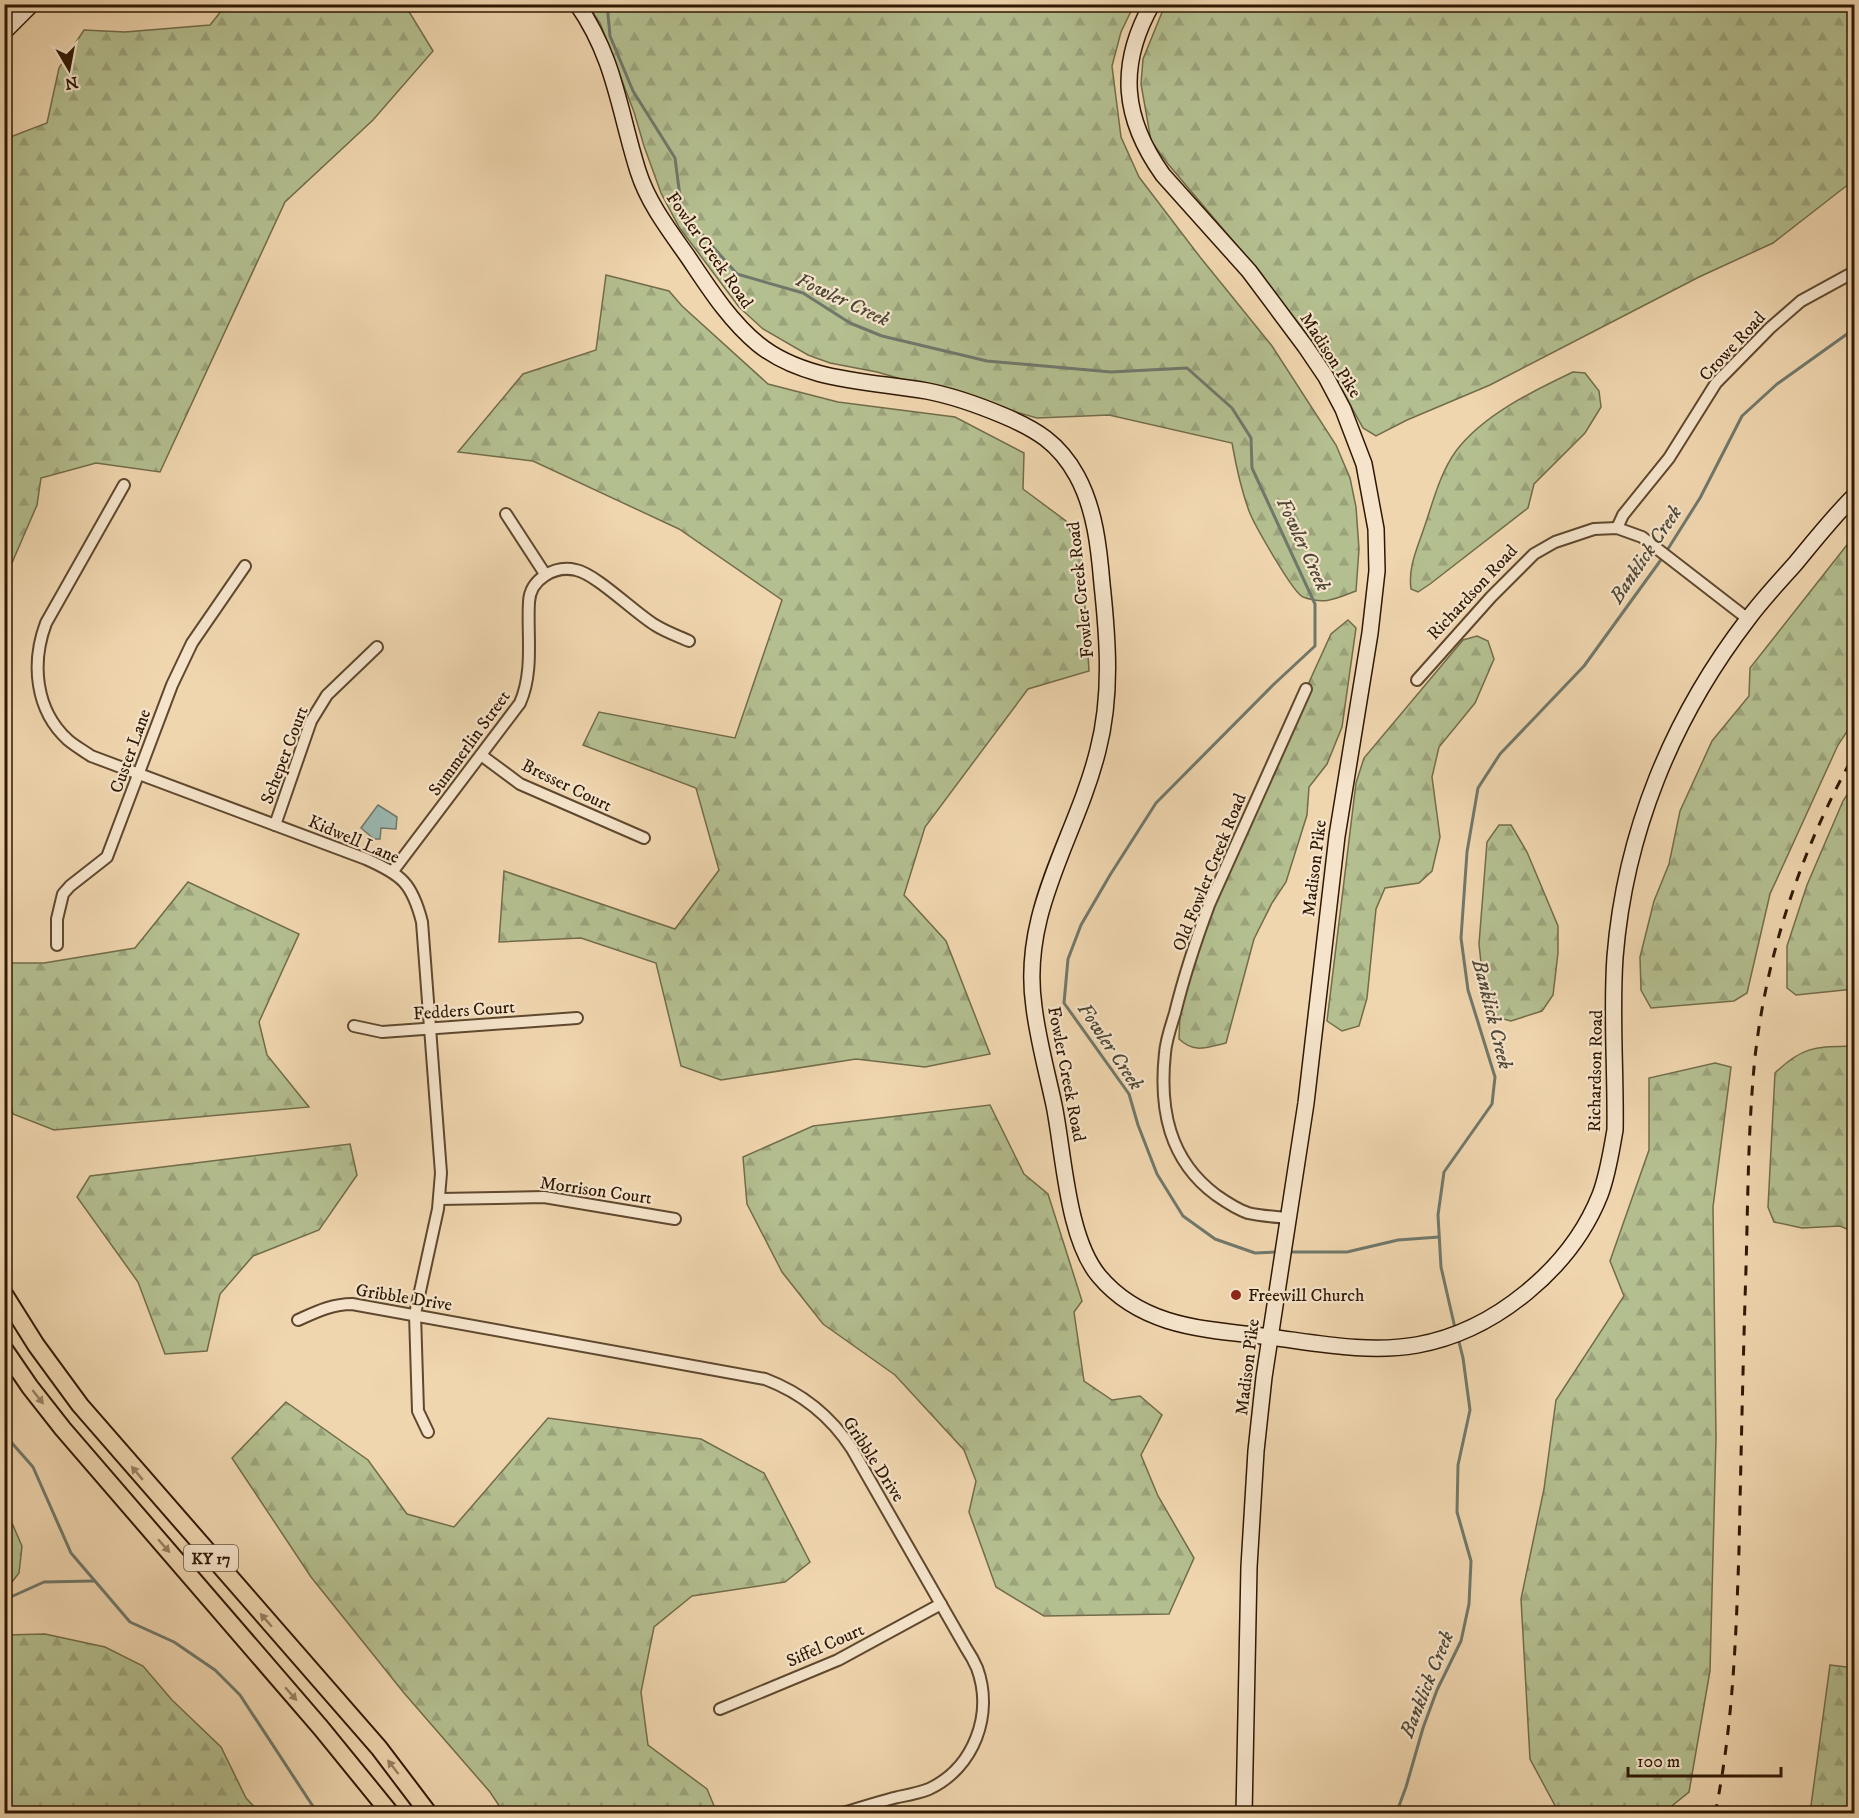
<svg xmlns="http://www.w3.org/2000/svg" width="1859" height="1818" viewBox="0 0 1859 1818" font-family="'IM FELL DW Pica',serif">
<style>
.forest{fill:url(#forest-firs);stroke:#726c4a;stroke-width:1.5}
.water{fill:#9bb8b1;stroke:#70786b;stroke-width:1.5}
.lines{fill:none;stroke-linecap:round;stroke-linejoin:round}
.stream{stroke:#70786b;stroke-width:3}
.street-casing{stroke:#5f482e;stroke-width:14}
.secondary-casing{stroke:#2f1803;stroke-width:18}
.primary-casing{stroke:#2f1803;stroke-width:20}
.street{stroke:#f5e4cb;stroke-width:10}
.secondary{stroke:#f5e4cb;stroke-width:15}
.primary{stroke:#f0d6af;stroke-width:16}
.rail{stroke:#2f1803;stroke-width:3;stroke-dasharray:10 10;stroke-linecap:butt}
.oneway{fill:#998062}
.poi-dot{fill:#8f2418;stroke:#f5e4cb;stroke-width:2}
.labels{text-anchor:middle;stroke-width:4.5;stroke-linejoin:round;paint-order:stroke}
.shield{fill:#f5e4cb;stroke:#6a553f;stroke-width:1.5}
.shield-label{font-size:16px;font-weight:bold;fill:#2f1803}
.street-label{font-size:18px;fill:#2f1803;stroke:#f5e4cb}
.poi-label{font-size:18px;fill:#2f1803;stroke:#f5e4cb;text-anchor:start}
.water-label{font-size:20px;font-style:italic;fill:#4f4837;stroke:#f5e4cb}
</style>
<defs>
<pattern id="forest-firs" width="22" height="20" patternUnits="userSpaceOnUse" patternTransform="scale(1.5)"><rect width="22" height="20" fill="#b4bf90"/><path d="M5 1l3.5 6h-7zM16 11l3.5 6h-7z" fill="#9ba37b"/></pattern>
</defs>
<rect width="100%" height="100%" fill="#f0d6af"/>
<filter id="stains"><feTurbulence type="fractalNoise" baseFrequency=".00333" numOctaves="4"/><feColorMatrix values="0 0 0 0 .2 0 0 0 0 .09 0 0 0 0 .02 0 0 0 .5 -.17"/></filter>
<radialGradient id="worn" r=".72"><stop offset=".6" stop-color="#630" stop-opacity="0"/><stop offset="1" stop-color="#630" stop-opacity=".3"/></radialGradient>
<g class="forest">
<path d="M 226,5 L 405,5 L 433,51 L 373,120 L 285,202 L 160,472 L 96,463 L 41,478 L 37,505 L 5,579 L 5,139 L 47,123 L 59,68 L 84,30 L 125,32 L 210,25 Z"/>
<path d="M 588,5 L 1134,5 L 1121,32 L 1112,66 L 1121,137 L 1139,177 L 1200,257 L 1272,346 L 1336,445 L 1350,478 L 1356,507 L 1359,549 L 1356,591 C 1335,599 1325,605 1303,597 C 1293,593 1254,524 1249,511 C 1241,489 1236,466 1232,443 L 1109,415 L 1037,418 L 877,372 L 830,363 L 808,355 L 763,329 L 739,307 L 679,227 L 661,193 L 644,146 L 634,112 L 600,23 Z"/>
<path d="M 1165,5 L 1854,5 L 1854,180 L 1773,243 L 1699,277 L 1490,385 L 1407,420 L 1376,436 L 1363,428 L 1325,359 L 1261,274 L 1168,164 L 1151,141 L 1141,84 L 1143,59 Z"/>
<path d="M 606,275 L 669,291 L 682,306 L 768,384 L 838,402 L 955,417 L 1024,453 L 1023,489 L 1066,521 L 1082,560 L 1089,671 L 1028,689 L 925,827 L 904,895 L 946,941 L 990,1054 L 925,1067 L 856,1059 L 721,1080 L 681,1066 L 656,963 L 581,938 L 499,942 L 504,871 L 675,929 L 719,870 L 696,788 L 583,745 L 599,712 L 735,738 L 782,600 L 679,529 L 533,461 L 458,452 L 523,374 L 596,350 Z"/>
<path d="M 1573,372 L 1585,373 L 1599,391 L 1601,407 L 1585,433 L 1534,484 L 1528,508 L 1430,584 L 1418,592 L 1411,589 C 1408,567 1417,549 1424,528 C 1433,502 1440,473 1456,451 C 1483,415 1533,391 1573,372 Z"/>
<path d="M 1854,536 L 1854,721 L 1838,745 L 1770,894 L 1747,993 L 1734,1001 L 1651,1008 L 1641,990 L 1640,957 L 1654,901 L 1669,864 L 1680,811 L 1712,741 L 1749,696 L 1750,668 Z"/>
<path d="M 1348,620 L 1356,628 L 1342,727 L 1327,764 L 1309,787 L 1307,815 L 1286,882 L 1272,903 L 1254,939 L 1226,1043 C 1207,1047 1195,1054 1179,1039 L 1181,990 L 1240,834 L 1331,634 Z"/>
<path d="M 1477,636 L 1488,641 L 1494,659 L 1475,703 L 1439,747 L 1432,777 L 1440,837 L 1432,871 L 1419,883 L 1385,888 L 1376,909 L 1367,998 L 1359,1026 L 1342,1031 L 1327,1021 L 1356,783 L 1364,758 L 1463,640 Z"/>
<path d="M 1854,784 L 1854,989 L 1796,995 L 1787,988 L 1787,946 L 1807,885 L 1843,801 Z"/>
<path d="M 1499,825 L 1511,825 L 1527,852 L 1558,926 L 1558,953 L 1553,995 L 1542,1011 L 1511,1021 L 1496,1017 L 1484,991 L 1479,944 L 1487,842 Z"/>
<path d="M 188,882 L 299,934 L 259,1022 L 267,1055 L 309,1107 L 54,1130 L 13,1114 L 5,1083 L 5,963 L 44,963 L 135,948 Z"/>
<path d="M 1854,1046 L 1854,1232 L 1840,1226 L 1802,1228 L 1774,1222 L 1768,1207 L 1775,1073 C 1804,1045 1817,1047 1854,1046 Z"/>
<path d="M 1715,1063 L 1731,1067 L 1713,1207 L 1716,1438 L 1710,1671 L 1689,1792 L 1663,1813 L 1559,1813 L 1530,1759 L 1521,1599 L 1544,1489 L 1556,1400 L 1624,1296 L 1610,1261 L 1649,1150 L 1649,1078 Z"/>
<path d="M 990,1105 L 1024,1174 L 1048,1194 L 1082,1301 L 1074,1312 L 1084,1381 L 1112,1400 L 1140,1396 L 1162,1415 L 1141,1455 L 1158,1496 L 1194,1558 L 1169,1614 L 1044,1616 L 996,1587 L 969,1512 L 976,1481 L 964,1450 L 895,1375 L 823,1324 L 782,1272 L 747,1204 L 743,1157 L 813,1126 Z"/>
<path d="M 350,1144 L 357,1175 L 319,1230 L 253,1256 L 220,1294 L 207,1351 L 165,1354 L 138,1282 L 77,1197 L 90,1176 Z"/>
<path d="M 286,1402 L 368,1460 L 407,1514 L 454,1527 L 548,1418 L 701,1439 L 764,1473 L 810,1562 L 785,1582 L 692,1596 L 654,1627 L 641,1692 L 648,1745 L 707,1789 L 717,1813 L 504,1813 L 490,1792 L 404,1693 L 311,1577 L 232,1458 Z"/>
<path d="M 5,1507 L 22,1546 L 19,1573 L 5,1591 Z"/>
<path d="M 45,1634 L 105,1647 L 143,1666 L 172,1700 L 221,1747 L 246,1798 L 260,1813 L 5,1813 L 5,1635 Z"/>
<path d="M 1830,1665 L 1854,1668 L 1854,1813 L 1810,1813 Z"/>
</g>
<path class="water" d="M 378,805 L 397,817 L 396,829 L 381,828 L 380,839 L 374,839 L 361,828 Z"/>
<g class="lines">
<g class="stream">
<path d="M 607,4 L 610,36 L 633,91 L 675,158 L 682,212 L 737,274 L 803,293 L 850,323 L 882,336 L 987,361 L 1111,372 L 1187,368 L 1232,408 L 1251,438 L 1252,468 L 1315,604 L 1315,646 L 1273,685 L 1156,803 L 1110,875 L 1081,925 L 1068,959 L 1064,1003 L 1129,1094 L 1138,1125 L 1157,1174 L 1183,1216 L 1215,1239 L 1255,1253 L 1278,1252"/>
<path d="M 4,10 L 10,4"/>
<path d="M 1666,552 L 1700,498 L 1742,416 L 1777,384 L 1854,329"/>
<path d="M 1288,1252 L 1347,1252 L 1398,1240 L 1439,1237"/>
<path d="M 1455,1328 L 1441,1267 L 1438,1215 L 1444,1172 L 1492,1104 L 1495,1077 L 1468,990 L 1461,938 L 1467,852 L 1478,788 L 1500,754 L 1584,666 L 1663,557"/>
<path d="M 4,1434 L 33,1467 L 71,1553 L 130,1622 L 174,1642 L 215,1670 L 240,1695 L 318,1814"/>
<path d="M 4,1600 L 44,1582 L 94,1581"/>
<path d="M 1396,1814 L 1406,1787 L 1423,1728 L 1437,1690 L 1461,1641 L 1469,1604 L 1471,1561 L 1457,1512 L 1458,1465 L 1470,1410 L 1463,1358 L 1458,1338"/>
</g>
<defs>
<g id="street">
<path d="M 124,485 L 46,623 C 31,663 35,710 68,740 C 75,746 84,751 91,756 L 366,859 C 402,875 412,883 422,922 L 441,1173 L 438,1209 L 415,1314 L 418,1411 L 428,1432"/>
<path d="M 506,514 L 545,574"/>
<path d="M 1617,528 L 1623,515 L 1669,458 L 1716,383 L 1770,328 L 1801,301 L 1854,272"/>
<path d="M 1417,680 L 1491,597 L 1534,554 L 1555,542 L 1594,529 L 1617,528 L 1642,537 L 1748,619"/>
<path d="M 481,755 L 520,784 L 644,838"/>
<path d="M 275,825 L 311,721 L 327,695 L 377,647"/>
<path d="M 393,871 L 520,703 C 534,671 527,635 529,602 C 530,579 555,565 576,570 C 596,574 635,613 655,625 C 666,632 678,636 689,641"/>
<path d="M 57,945 L 57,919 L 63,894 L 70,886 L 107,857 L 172,685 L 192,643 L 245,566"/>
<path d="M 354,1026 L 382,1032 L 577,1018"/>
<path d="M 440,1199 L 544,1197 L 675,1219"/>
<path d="M 1289,1218 C 1275,1217 1261,1216 1248,1213 C 1236,1209 1226,1202 1216,1195 C 1169,1160 1159,1109 1165,1053 C 1166,1040 1171,1026 1175,1013 C 1184,976 1196,940 1209,905 L 1306,689"/>
<path d="M 298,1320 C 316,1312 332,1304 352,1304 L 765,1379 C 802,1393 830,1415 852,1449 L 966,1648 C 970,1654 974,1661 977,1668 C 994,1714 974,1768 929,1789 C 919,1793 908,1795 898,1797 C 878,1802 859,1808 840,1814"/>
<path d="M 720,1709 L 838,1660 L 941,1604"/>
</g>
<g id="secondary">
<path d="M 577,4 C 615,58 619,111 638,171 C 648,203 669,230 688,257 C 709,288 729,320 758,344 C 805,382 871,381 927,391 C 953,396 978,405 1002,415 C 1036,429 1059,443 1077,476 C 1095,509 1099,548 1102,584 C 1108,640 1112,696 1098,750 C 1076,839 1020,911 1034,1007 C 1038,1040 1047,1072 1054,1105 C 1064,1154 1067,1238 1099,1276 C 1141,1326 1201,1329 1262,1336 C 1312,1342 1366,1354 1417,1345 C 1495,1331 1571,1268 1600,1195 C 1608,1174 1611,1152 1615,1130 C 1616,1073 1611,1014 1615,957 C 1625,833 1672,718 1748,619 C 1762,600 1779,582 1795,564 C 1814,541 1833,517 1854,496"/>
<path d="M 1152,4 C 1117,66 1123,119 1163,175 L 1249,271 L 1305,346 L 1326,377 L 1343,409 L 1364,464 L 1376,529 L 1377,571 L 1370,633 L 1337,836 L 1306,1103 L 1264,1377 L 1256,1451 L 1249,1567 L 1244,1814"/>
<path d="M 4,32 L 32,4"/>
</g>
<g id="primary">
<path d="M 4,1294 L 36,1345 L 80,1405 L 379,1748 L 429,1814"/>
<path d="M 4,1349 L 30,1387 L 63,1429 L 321,1728 L 391,1814"/>
</g>
</defs>
<use href="#street" class="street-casing"/>
<use href="#secondary" class="secondary-casing"/>
<use href="#primary" class="primary-casing"/>
<use href="#street" class="street"/>
<use href="#secondary" class="secondary"/>
<use href="#primary" class="primary"/>
<path class="rail" d="M 1715,1814 C 1733,1727 1736,1638 1739,1550 C 1741,1456 1743,1362 1746,1268 C 1748,1198 1748,1127 1755,1057 C 1767,951 1802,848 1854,755"/>
</g>
<defs><path id="oneway-solid" d="M-6-.8H1V-3.2L6.5 0L1 3.2V.8H-6Z" transform="scale(1.5)"/></defs>
<g class="oneway">
<use href="#oneway-solid" transform="translate(38 1397) rotate(52)"/>
<use href="#oneway-solid" transform="translate(137 1473) rotate(-130)"/>
<use href="#oneway-solid" transform="translate(164 1546) rotate(49)"/>
<use href="#oneway-solid" transform="translate(266 1620) rotate(-131)"/>
<use href="#oneway-solid" transform="translate(291 1694) rotate(49)"/>
<use href="#oneway-solid" transform="translate(393 1767) rotate(-128)"/>
</g>
<circle class="poi-dot" cx="1236" cy="1295" r="6"/>
<g class="labels">
<rect class="shield" x="184" y="1545" width="54" height="26" rx="4.5"/>
<g class="shield-label">
<text x="211" y="1564">KY 17</text>
</g>
<g class="street-label">
<text transform="translate(710 250) rotate(55)" y="6">Fowler Creek Road</text>
<text transform="translate(1732 346) rotate(-47)" y="6">Crowe Road</text>
<text transform="translate(1331 355) rotate(57)" y="6">Madison Pike</text>
<text transform="translate(1080 590) rotate(-96)" y="6">Fowler Creek Road</text>
<text transform="translate(1472 592) rotate(-47)" y="6">Richardson Road</text>
<text transform="translate(469 743) rotate(-54)" y="6">Summerlin Street</text>
<text transform="translate(130 751) rotate(-70)" y="6">Custer Lane</text>
<text transform="translate(284 755) rotate(-69)" y="6">Scheper Court</text>
<text transform="translate(567 785) rotate(26)" y="6">Bresser Court</text>
<text transform="translate(354 839) rotate(23)" y="6">Kidwell Lane</text>
<text transform="translate(1314 868) rotate(-83)" y="6">Madison Pike</text>
<text transform="translate(1209 872) rotate(-68)" y="6">Old Fowler Creek Road</text>
<text transform="translate(464 1010) rotate(-4)" y="6">Fedders Court</text>
<text transform="translate(1595 1071) rotate(-89)" y="6">Richardson Road</text>
<text transform="translate(1067 1074) rotate(79)" y="6">Fowler Creek Road</text>
<text transform="translate(596 1190) rotate(8)" y="6">Morrison Court</text>
<text transform="translate(404 1297) rotate(9)" y="6">Gribble Drive</text>
<text transform="translate(1247 1367) rotate(-83)" y="6">Madison Pike</text>
<text transform="translate(874 1459) rotate(57)" y="6">Gribble Drive</text>
<text transform="translate(825 1645) rotate(-24)" y="6">Siffel Court</text>
</g>
<g class="poi-label">
<text x="1248" y="1301">Freewill Church</text>
</g>
<g class="water-label">
<text transform="translate(843 299) rotate(25)" y="7">Fowler Creek</text>
<text transform="translate(1304 544) rotate(65)" y="7">Fowler Creek</text>
<text transform="translate(1645 554) rotate(-56)" y="7">Banklick Creek</text>
<text transform="translate(1493 1014) rotate(76)" y="7">Banklick Creek</text>
<text transform="translate(1111 1046) rotate(56)" y="7">Fowler Creek</text>
<text transform="translate(1426 1684) rotate(-68)" y="7">Banklick Creek</text>
</g>
</g>
<rect width="1859" height="1818" fill="none" stroke="#f0d6af" stroke-width="24"/>
<rect x="6" y="6" width="1847" height="1806" fill="none" stroke="#2f1803" stroke-width="3"/>
<rect x="12" y="12" width="1835" height="1794" fill="none" stroke="#2f1803" stroke-width="1.5"/>
<g transform="translate(69 69) rotate(170)" stroke="#f5e4cb" stroke-width="4.5" paint-order="stroke">
<path d="M0-4.5L10 22L0 15L-10 22Z" fill="#2f1803"/>
<text y="-9" font-size="16" font-weight="bold" text-anchor="middle" fill="#2f1803">N</text>
</g>
<path d="M1628 1767v9h153v-9" fill="none" stroke="#2f1803" stroke-width="3"/>
<text x="1637" y="1767" font-size="18" fill="#2f1803" stroke="#f5e4cb" stroke-width="4.5" paint-order="stroke">100 m</text>
<rect width="100%" height="100%" filter="url(#stains)"/>
<rect width="100%" height="100%" fill="url(#worn)"/>
</svg>
